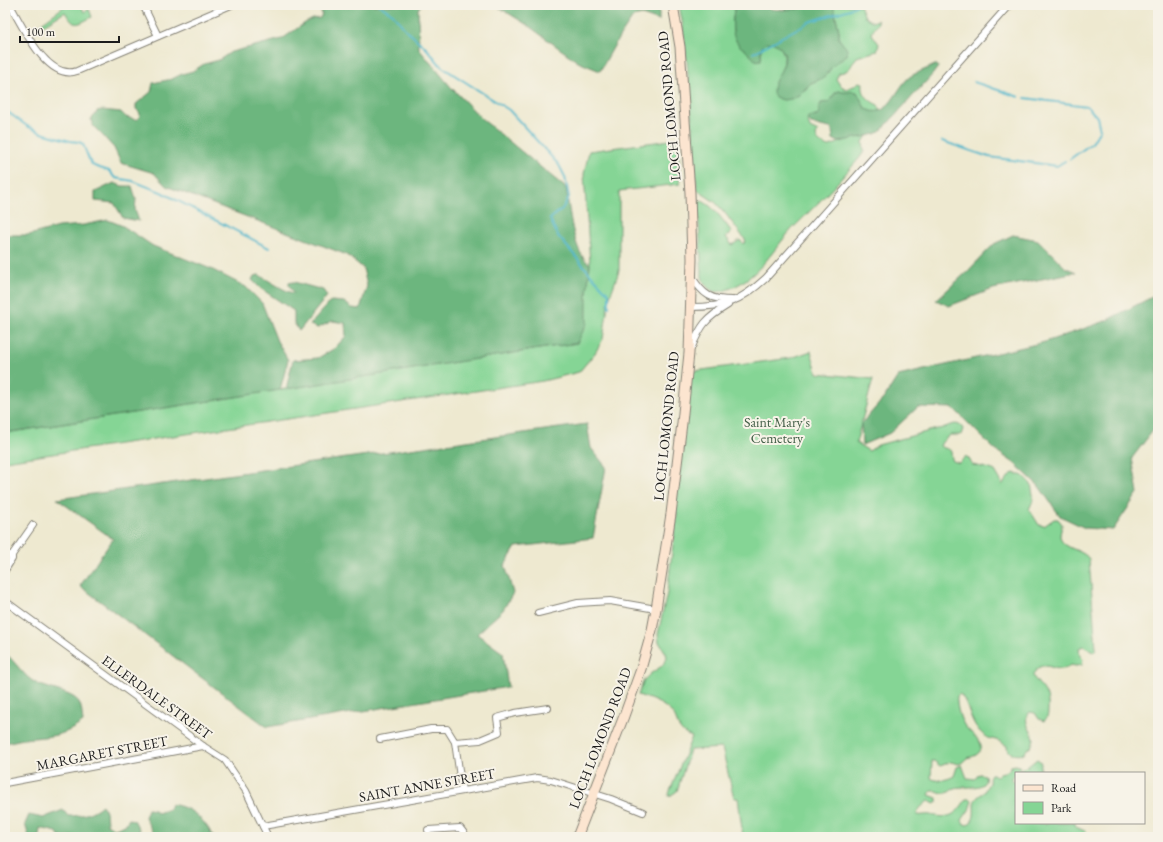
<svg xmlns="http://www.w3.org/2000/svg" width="1163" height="842" viewBox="0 0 1163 842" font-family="'EB Garamond',serif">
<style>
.green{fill:#85d595;stroke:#507858}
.forest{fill:#6cb67e;stroke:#44694d}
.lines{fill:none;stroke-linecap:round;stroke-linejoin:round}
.stream{stroke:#4db6cb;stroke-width:2}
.minor-casing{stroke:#858276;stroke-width:8}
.secondary-casing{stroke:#858276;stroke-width:11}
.minor{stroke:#fff;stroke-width:6}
.secondary{stroke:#fce5d0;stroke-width:9}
.labels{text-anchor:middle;stroke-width:4;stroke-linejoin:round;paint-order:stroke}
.street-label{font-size:14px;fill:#1c1c1c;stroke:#f7f3e8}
.park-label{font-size:14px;fill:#415d46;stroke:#f7f3e8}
</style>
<rect width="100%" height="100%" fill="#f7f3e8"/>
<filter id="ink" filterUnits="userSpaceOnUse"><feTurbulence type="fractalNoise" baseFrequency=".025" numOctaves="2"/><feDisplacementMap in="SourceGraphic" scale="8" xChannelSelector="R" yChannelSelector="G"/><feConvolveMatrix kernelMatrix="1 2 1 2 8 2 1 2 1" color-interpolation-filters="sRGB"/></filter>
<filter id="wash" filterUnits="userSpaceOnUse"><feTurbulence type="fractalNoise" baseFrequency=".012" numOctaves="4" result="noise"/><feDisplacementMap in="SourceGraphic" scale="16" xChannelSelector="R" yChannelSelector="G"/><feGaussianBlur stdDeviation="0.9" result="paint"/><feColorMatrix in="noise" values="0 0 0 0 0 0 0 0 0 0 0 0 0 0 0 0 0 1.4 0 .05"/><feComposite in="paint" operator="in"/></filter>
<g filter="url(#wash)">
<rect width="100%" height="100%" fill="#eee9d0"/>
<g class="green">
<path d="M 66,5 L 81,5 L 84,12 L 89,9 L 92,17 C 76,25 75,28 65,12 L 40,27 L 39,25 Z"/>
<path d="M 679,5 L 735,5 C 733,16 730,32 737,42 C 739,46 745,49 748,53 C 753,57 754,62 761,59 C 762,55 760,48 764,44 C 773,35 785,50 784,59 C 784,70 777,79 773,89 L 805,90 L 811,83 L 825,77 L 831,68 L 837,62 L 843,59 L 843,45 L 839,39 L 839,31 L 834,8 L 832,5 L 860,5 L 865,17 L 873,22 L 877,20 L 878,21 C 878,26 873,28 872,34 L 879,44 L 877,51 L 857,57 C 850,65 852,71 839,73 L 836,79 L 840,85 L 846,89 L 854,86 L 859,82 L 863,83 C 861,94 869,101 878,105 L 881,111 L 879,112 L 873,112 L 865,108 L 851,92 L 845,93 L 839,91 L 835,93 L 829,102 L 824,103 L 819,108 L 819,114 L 817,116 L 812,116 L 807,119 L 810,128 L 818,132 L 816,135 C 817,142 822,143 827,147 L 849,139 L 867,136 L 863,142 L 864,151 C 860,159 853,165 847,172 C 830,192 811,210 792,229 C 770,253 757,281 723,291 C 711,294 705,287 702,277 L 698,207 L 699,202 L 702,201 C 715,207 723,221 732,232 L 726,237 L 732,245 L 740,240 L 743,244 L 746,241 L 725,213 L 715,202 L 697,190 L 687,62 L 682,20 Z"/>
<path d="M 783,5 L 814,5 L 796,9 L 785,10 Z"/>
<path d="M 678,139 L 680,184 L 619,191 L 619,271 L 609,299 L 603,339 L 595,353 L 579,372 L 543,381 L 5,461 L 5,433 L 577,343 L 587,293 L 590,264 L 584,174 L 589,151 Z"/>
<path d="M 811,351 L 817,373 L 873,379 L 856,443 L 869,451 L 878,445 L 937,429 C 946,429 957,418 963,429 L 961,435 L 950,435 L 942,442 L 940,446 C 944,449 950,448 951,452 C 952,455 951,458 953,461 L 959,463 L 966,456 L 970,460 L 972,465 C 974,465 992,469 995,471 L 1001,481 L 1002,485 L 1011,474 L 1015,473 L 1023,476 L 1031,484 L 1033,494 L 1033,501 L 1029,509 L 1039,525 L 1044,526 L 1054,519 L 1058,519 L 1062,524 C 1062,528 1060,532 1060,536 C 1061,549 1083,549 1089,559 L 1096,648 L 1094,652 L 1083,646 L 1079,648 L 1080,656 L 1083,659 L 1082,665 L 1076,666 L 1070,665 C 1068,667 1065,669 1061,669 C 1050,669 1041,659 1033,675 C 1034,679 1036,680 1038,683 C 1046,691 1049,698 1048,709 C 1048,714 1048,718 1044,721 L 1039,719 L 1035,713 L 1030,712 C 1021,721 1032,730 1034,739 L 1031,747 L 1027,749 C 1024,758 1007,756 1007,746 C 1004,744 1000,741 996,740 C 992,739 989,739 985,736 C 968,723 971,706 960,694 L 957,696 C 956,702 959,717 963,723 C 967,733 992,744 976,755 C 973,757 969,757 967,758 C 964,760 963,763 959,764 L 951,762 L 940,766 L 934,761 L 932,761 L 931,778 C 935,782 948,780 954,776 L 957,767 L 962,765 L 967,778 L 975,779 L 979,774 L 985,775 C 989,792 964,785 955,788 C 952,789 950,792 947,793 C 941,794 937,790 931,791 L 929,795 L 937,798 L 937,802 L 935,804 L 928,801 L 920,808 L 917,813 L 918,815 C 922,816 927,814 931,815 C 949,819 956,816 966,799 L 970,799 L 972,801 L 969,810 L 962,820 L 964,824 L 968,825 C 976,819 974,812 974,804 C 975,797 980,796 984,792 C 985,790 988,785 989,783 C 990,780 988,778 991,774 L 993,774 L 997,777 L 1000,773 L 1008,771 L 1011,766 L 1016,765 L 1019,766 L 1020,768 L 1011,778 L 1013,781 L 1016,781 L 1016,823 L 1075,823 L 1076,827 L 1087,832 L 1087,837 L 743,837 L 738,798 L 734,798 L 722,748 L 690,750 L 677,791 L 670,796 L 668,796 L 692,737 C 674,731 680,720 671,712 C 663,703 650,699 638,695 L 644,680 L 650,674 L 662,666 L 667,658 L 666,653 L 659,642 L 658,634 L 667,593 L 677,513 L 671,514 L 687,372 L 791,358 Z"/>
<path d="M 1037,759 L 1040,761 L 1041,764 L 1040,773 L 1019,773 L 1022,768 L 1027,767 Z"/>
</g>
<g class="forest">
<path d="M 312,5 L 421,5 L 418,9 L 419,49 L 450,86 L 482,119 L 566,188 C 569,206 573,255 590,264 L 587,293 L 587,323 L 577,343 L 287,389 L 287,385 L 293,360 L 318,358 L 335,348 L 346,336 L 345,323 L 332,321 L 318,328 L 310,325 L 331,301 L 344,302 L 352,308 L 360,309 L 367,286 L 363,268 L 347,255 L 166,186 L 154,173 L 121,163 L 114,148 L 104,137 L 93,126 L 91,119 L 96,114 L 97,111 L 102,110 L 121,112 L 126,117 L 136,120 L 139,118 L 140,113 L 136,109 L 136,104 L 151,92 L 153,83 L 172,79 L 182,74 L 193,71 L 204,64 L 219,60 L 231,52 L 282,39 L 305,23 L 313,19 L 320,18 L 322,14 L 320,10 Z"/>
<path d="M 495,5 L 659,5 L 659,21 L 642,15 L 633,17 L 618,39 L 600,71 L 578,62 L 526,24 Z"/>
<path d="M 735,5 L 760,5 L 771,9 L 782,10 L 796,9 L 814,5 L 832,5 L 834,8 L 839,31 L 839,39 C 843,45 849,48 847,55 L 837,62 L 831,68 L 825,77 L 811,83 L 799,95 L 791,99 L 784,100 L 779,99 L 774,96 C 773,94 773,92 773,89 C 774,76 796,58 777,45 C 772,41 765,41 762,47 C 760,51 762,55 761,60 C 754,62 753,57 748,53 C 745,49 739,47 737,42 C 730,33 733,16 735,5 Z"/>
<path d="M 935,65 L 937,65 L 938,67 L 932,75 L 881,131 L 876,134 L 838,142 L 833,139 L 832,130 L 830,128 L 811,124 L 809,122 L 808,117 L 817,116 L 819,114 L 819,108 L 821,103 L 829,102 L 835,93 L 839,91 C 847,94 850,90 857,92 L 865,108 C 888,123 896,86 911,76 C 916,73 929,68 935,65 Z"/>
<path d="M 114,183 L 122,186 L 132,186 L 136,199 L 135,210 L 139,221 L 123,218 L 114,203 L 95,201 L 95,192 Z"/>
<path d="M 108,220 L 123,226 L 153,246 L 211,269 L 246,287 L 262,303 L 277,341 L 288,360 L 280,390 L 5,433 L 5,235 L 29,235 L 58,227 L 84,225 Z"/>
<path d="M 1013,235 L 1038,240 L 1066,268 L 1076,272 L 993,289 L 949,306 L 936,300 L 967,272 L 994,244 Z"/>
<path d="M 259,275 C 267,279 287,293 294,293 L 288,283 L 294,282 L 323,290 L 327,296 L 299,331 L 294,323 L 294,311 L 260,288 L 252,280 L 254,276 Z"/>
<path d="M 1158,294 L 1158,424 L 1132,458 L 1138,493 L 1113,530 L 1085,528 L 1060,516 L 1038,485 L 1014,463 L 994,449 L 953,408 L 918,407 L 890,433 L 862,445 L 861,424 L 884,398 L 898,376 L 1045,342 L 1103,322 Z"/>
<path d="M 587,424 L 591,448 L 606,467 L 593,538 L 516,547 L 505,565 L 513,593 L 503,610 L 477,634 L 503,653 L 508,687 L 267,727 L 80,586 L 113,539 L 57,499 Z"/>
<path d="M 5,653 C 16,662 23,676 36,683 C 47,689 76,693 80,704 C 82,709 82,716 83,722 C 61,738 49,736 24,739 C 17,740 11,742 5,743 Z"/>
<path d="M 171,804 C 193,808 202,818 214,837 L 153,837 L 153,833 L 145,817 L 148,809 L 154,810 L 158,813 L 169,809 Z"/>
<path d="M 102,805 L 106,811 L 107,824 L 115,829 L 125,825 L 129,819 L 134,820 L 139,829 L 140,837 L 59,837 L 57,832 L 40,828 L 39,837 L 29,837 L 25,824 L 29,815 L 43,818 L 63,810 L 68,816 C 81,816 92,814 102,805 Z"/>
</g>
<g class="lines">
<g class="stream">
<path d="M 379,5 L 393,14 L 405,29 L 427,49 L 442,67 L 509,110 L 559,165 L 565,177 L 569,197 L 562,209 L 550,219 L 558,236 L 594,278 L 609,294 L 609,307"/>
<path d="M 753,53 L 809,22 L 850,9 L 857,5"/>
<path d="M 974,82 L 1019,97"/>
<path d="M 1025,98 L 1087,106 L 1097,117 L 1100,130 L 1092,143 L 1070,159"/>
<path d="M 5,110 L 27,126 L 42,133 L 70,141 L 79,142 L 83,144 L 90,162 L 94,166 L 109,171 L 115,178 L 133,181 L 161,192 L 269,248"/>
<path d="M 942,141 L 989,157 L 1057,166 L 1065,161"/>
</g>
</g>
</g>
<g filter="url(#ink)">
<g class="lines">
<defs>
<g id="minor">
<path d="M 10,5 C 22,25 47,82 77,71 L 231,5"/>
<path d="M 143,5 L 158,36"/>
<path d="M 692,277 C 703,295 711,300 732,300"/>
<path d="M 691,307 C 725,307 740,302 766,278 L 1009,5"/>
<path d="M 691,349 C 701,325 705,319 728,305"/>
<path d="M 5,558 L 7,556 L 12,555"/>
<path d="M 5,570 L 12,559 L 12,555 L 33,525"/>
<path d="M 5,601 L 203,746 L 225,760 L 246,791 L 268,837"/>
<path d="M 538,613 L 578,603 L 610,601 L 656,609"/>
<path d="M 380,739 L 431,729 L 447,729 L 455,742 L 480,740 L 499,732 L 497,718 L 515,713 L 548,708"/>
<path d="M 455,742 L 462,791"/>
<path d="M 5,783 L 203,746"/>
<path d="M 263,826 L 537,778 L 551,780 L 611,799 L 643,812"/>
<path d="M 428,830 L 460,828 L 467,837"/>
</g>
<path id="secondary" d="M 577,837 L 624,716 L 641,669 L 652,630 L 656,609 L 671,514 L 682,423 L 689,353 L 692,259 L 690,193 L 680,47 L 673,5"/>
</defs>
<use href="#minor" class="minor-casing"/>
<use href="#secondary" class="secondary-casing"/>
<use href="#minor" class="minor"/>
<use href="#secondary" class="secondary"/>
</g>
</g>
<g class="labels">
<g class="street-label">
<text transform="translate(669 106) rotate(-95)" y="5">LOCH LOMOND ROAD</text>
<text transform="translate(666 426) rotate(-84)" y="5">LOCH LOMOND ROAD</text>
<text transform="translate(157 697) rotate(36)" y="5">ELLERDALE STREET</text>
<text transform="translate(600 738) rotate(-69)" y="5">LOCH LOMOND ROAD</text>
<text transform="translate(102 753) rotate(-11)" y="5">MARGARET STREET</text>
<text transform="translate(427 785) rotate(-10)" y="5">SAINT ANNE STREET</text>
</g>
<g class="park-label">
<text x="777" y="427">Saint Mary's<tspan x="777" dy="16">Cemetery</tspan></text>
</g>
</g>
<rect width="1163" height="842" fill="none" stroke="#f7f3e8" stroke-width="20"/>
<rect x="1015" y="772" width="130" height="52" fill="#f7f3e8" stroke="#9f9d96"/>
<rect x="1023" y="785" width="20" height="6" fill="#fce5d0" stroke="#9f9d96"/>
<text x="1051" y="792" font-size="12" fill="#1c1c1c">Road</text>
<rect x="1023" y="802" width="20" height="12" fill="#85d595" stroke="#9f9d96"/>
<text x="1051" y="812" font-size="12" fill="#1c1c1c">Park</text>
<path d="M20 36v6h99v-6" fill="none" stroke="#1c1c1c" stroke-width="2"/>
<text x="26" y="36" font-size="12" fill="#1c1c1c" stroke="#f7f3e8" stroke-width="3" paint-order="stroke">100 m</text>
</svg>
